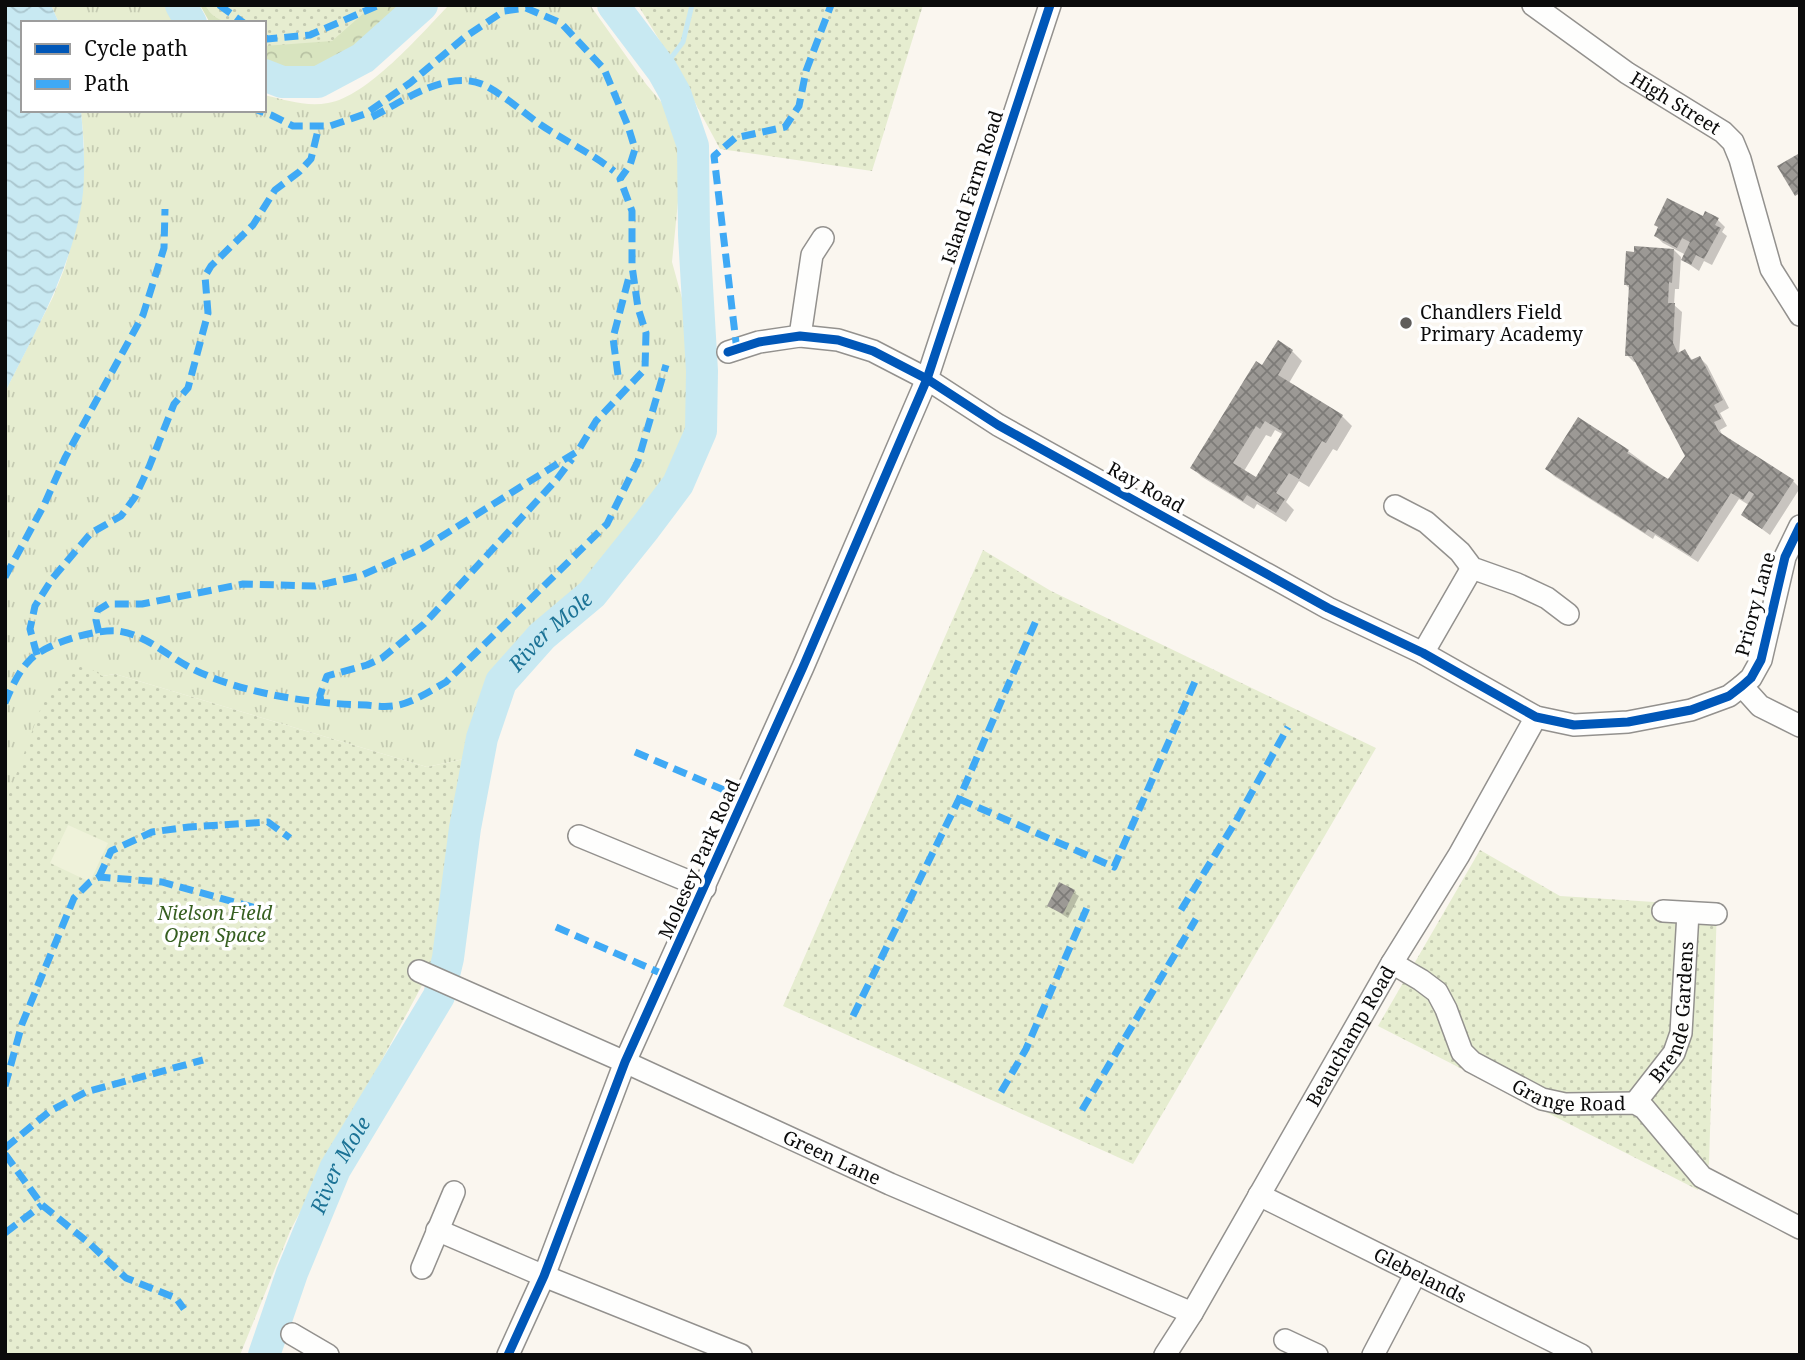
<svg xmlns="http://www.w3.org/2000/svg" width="1805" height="1360" viewBox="0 0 1805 1360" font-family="'Noto Serif',serif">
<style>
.grass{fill:url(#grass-tufts)}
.forest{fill:url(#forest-crowns)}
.park{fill:url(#park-dots)}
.pitch{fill:#eff2da}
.water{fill:url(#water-waves)}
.shadow{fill:#0003;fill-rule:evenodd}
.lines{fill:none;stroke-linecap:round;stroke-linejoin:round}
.stream{stroke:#c8e9f2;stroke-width:5}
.river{stroke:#c8e9f2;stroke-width:32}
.building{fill:url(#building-cross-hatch);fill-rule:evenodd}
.street-casing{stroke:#93918e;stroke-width:24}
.street{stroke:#fefefd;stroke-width:21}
.quiet{stroke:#3fa9f5;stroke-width:7;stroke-dasharray:14 7;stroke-linecap:butt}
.cycleway-casing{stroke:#fff;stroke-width:13}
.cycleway{stroke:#0057b8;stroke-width:9}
.poi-dot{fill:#5f5d5b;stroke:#fff;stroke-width:2.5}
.labels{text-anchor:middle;stroke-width:7;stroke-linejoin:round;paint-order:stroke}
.street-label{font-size:19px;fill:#0b0b0b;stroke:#fff}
.poi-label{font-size:19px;fill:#0b0b0b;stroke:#fff;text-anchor:start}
.park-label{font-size:19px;font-style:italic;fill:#365f20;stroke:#fff}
.water-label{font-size:21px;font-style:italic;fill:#1c7396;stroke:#fff}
</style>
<defs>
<pattern id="grass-tufts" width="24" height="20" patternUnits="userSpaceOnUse" patternTransform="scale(1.75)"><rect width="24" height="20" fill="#e6edd0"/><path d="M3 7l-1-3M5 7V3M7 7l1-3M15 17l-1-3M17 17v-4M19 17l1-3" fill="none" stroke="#c4cab1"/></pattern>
<pattern id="forest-crowns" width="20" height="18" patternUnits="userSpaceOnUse" patternTransform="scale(1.75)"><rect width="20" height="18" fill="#d8e4bf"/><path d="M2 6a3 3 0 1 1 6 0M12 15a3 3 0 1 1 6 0" fill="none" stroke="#b8c2a3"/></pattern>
<pattern id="park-dots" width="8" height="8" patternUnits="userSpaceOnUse" patternTransform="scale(1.75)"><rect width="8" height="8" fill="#e6edd0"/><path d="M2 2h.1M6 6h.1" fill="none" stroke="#c4cab1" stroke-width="1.8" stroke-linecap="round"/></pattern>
<pattern id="water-waves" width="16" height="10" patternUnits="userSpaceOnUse" patternTransform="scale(1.75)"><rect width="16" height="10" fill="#c8e9f2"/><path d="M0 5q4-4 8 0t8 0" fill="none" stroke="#aac6ce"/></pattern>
<pattern id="building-cross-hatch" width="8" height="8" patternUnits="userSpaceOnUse" patternTransform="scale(1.75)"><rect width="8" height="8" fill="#9c9995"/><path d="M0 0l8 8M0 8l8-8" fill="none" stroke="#7d7b78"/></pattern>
</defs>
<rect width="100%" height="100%" fill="#faf6ef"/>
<g class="grass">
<path d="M 51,5 L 165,5 L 177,23 L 59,23 Z"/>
<path d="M 449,5 L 590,5 L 646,84 L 668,110 L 680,138 L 682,161 L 672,262 L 688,320 L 688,422 L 672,465 L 644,511 L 592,579 L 520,637 L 479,701 L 473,757 L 427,767 L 115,674 L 102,676 L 5,804 L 5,392 L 53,297 L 65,267 L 79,217 L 83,185 L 84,146 L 81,110 L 264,110 L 264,95 C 286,100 306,107 328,103 C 367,97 421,34 449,5 Z"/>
</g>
<path class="forest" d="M 200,5 L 405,5 L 363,47 L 306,74 L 264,65 L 264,23 L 210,23 Z"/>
<g class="park">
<path d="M 205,5 L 373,5 L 332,41 L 264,46 L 264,23 C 243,23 217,28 205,5 Z"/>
<path d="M 638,5 L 923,5 L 872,171 L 720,149 L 677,69 Z"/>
<path d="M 983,550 L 1051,591 L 1376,748 L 1133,1164 L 783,1006 Z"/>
<path d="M 78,661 L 102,676 L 115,674 L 427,767 L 473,757 L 452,847 L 434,955 L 427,976 L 291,1229 L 240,1355 L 5,1355 L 5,805 L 47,691 Z"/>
<path d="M 1480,850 L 1560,896 L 1717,906 L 1709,1164 L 1698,1190 L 1378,1026 Z"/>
</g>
<path class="pitch" d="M 68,825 L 108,843 L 90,882 L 50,863 Z"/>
<path class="water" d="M 5,5 L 51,5 L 59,23 L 23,23 L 23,110 L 81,110 C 84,146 87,183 79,218 C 65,280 34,335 5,392 Z"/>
<g class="shadow">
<path d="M 1703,219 L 1718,220 L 1725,227 L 1722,232 L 1727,236 L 1712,265 L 1704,261 L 1699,271 L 1683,260 L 1686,255 L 1663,243 L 1656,236 Z"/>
<path d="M 1674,250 L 1681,257 L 1679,289 L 1675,289 L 1674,305 L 1682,312 L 1679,354 L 1685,351 L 1693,361 L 1700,358 L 1707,365 L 1729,408 L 1720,413 L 1727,426 L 1720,430 L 1723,437 L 1793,481 L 1800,488 L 1770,535 L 1743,515 L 1749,505 L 1739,499 L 1698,562 L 1655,535 L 1653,539 L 1554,476 L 1547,469 L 1628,451 L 1669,481 L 1688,456 L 1637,362 L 1634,362 L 1627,355 L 1630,289 L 1626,285 Z"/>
<path d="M 1278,343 L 1292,351 L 1302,361 L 1289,383 L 1342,416 L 1352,426 L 1337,451 L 1333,449 L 1309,487 L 1299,481 L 1286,502 L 1294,510 L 1286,522 L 1257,504 L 1254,509 L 1202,477 L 1192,467 ZM 1275,430 L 1284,435 L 1256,479 L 1244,471 L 1266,435 L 1271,437 Z"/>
<path d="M 1060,884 L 1079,896 L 1068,918 L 1049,906 Z"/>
</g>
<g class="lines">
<path class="stream" d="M 662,70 L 683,42 L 692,5"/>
<g class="river">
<path d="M 181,5 L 191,23"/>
<path d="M 264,75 L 282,82 L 318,82 L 363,58 L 422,5"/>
<path id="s1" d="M 264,1355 L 292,1273 L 335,1169 L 439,996 L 448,958 L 465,828 L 482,738 L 501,682 L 542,636 L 592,594 L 645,528 L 678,484 L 701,431 L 702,371 L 694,235 L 693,146 L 675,93 L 662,70 L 613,5"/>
</g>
</g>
<g class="building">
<path d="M 1798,154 L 1800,157 L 1800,193 L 1795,196 L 1777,166 Z"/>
<path d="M 1667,198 L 1703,216 L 1705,211 L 1719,218 L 1715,225 L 1721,228 L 1704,259 L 1696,255 L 1691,265 L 1681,260 L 1690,242 L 1682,238 L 1677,248 L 1654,236 L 1658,227 L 1654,225 Z"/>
<path d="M 1634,246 L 1674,249 L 1672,283 L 1669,282 L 1668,303 L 1675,303 L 1673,343 L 1678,353 L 1685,349 L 1691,360 L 1700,356 L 1723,400 L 1714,405 L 1721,419 L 1714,422 L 1719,432 L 1794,480 L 1762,529 L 1741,515 L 1754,494 L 1749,491 L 1743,500 L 1731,493 L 1691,556 L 1648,529 L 1645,533 L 1545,469 L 1578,417 L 1629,450 L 1627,453 L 1668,479 L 1685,456 L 1632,356 L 1625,356 L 1629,285 L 1624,285 L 1626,251 L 1634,252 Z"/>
<path d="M 1278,340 L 1293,350 L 1278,375 L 1343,415 L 1326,443 L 1322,441 L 1299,479 L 1289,473 L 1276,493 L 1285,499 L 1276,513 L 1247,495 L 1243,501 L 1190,468 L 1256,361 L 1262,365 ZM 1265,421 L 1283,432 L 1256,477 L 1233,463 L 1256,426 L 1260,429 Z"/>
<path d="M 1059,882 L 1075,890 L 1063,914 L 1047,906 Z"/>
</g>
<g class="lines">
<defs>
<g id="street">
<path id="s2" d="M 1533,5 L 1627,73 L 1723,132 L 1733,142 L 1740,159 L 1771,269 L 1800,315"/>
<path d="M 800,336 L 812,255 L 823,238"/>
<path d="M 728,352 L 759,342 L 800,336 L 838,340 L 873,351 L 927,379 L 998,425 L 1328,608 L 1423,653 L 1536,717 L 1574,725 L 1628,722 L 1691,710 L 1729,696 L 1742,686 L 1751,678 L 1761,660 L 1785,557 L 1800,526"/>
<path d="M 1395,506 L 1426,522 L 1460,552 L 1472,568 L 1517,584 L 1547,598 L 1568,614"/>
<path d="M 1423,653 L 1472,568"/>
<path d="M 1742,686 L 1760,706 L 1800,726"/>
<path d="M 579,836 L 705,888"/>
<path d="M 1663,911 L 1716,914"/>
<path id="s3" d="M 1392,963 L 1421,980 L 1437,992 L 1446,1009 L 1462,1052 L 1472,1062 L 1542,1099 L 1565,1104 L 1635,1103 L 1644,1108 L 1702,1177 L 1800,1228"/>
<path id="s4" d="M 419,971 L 625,1062 L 890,1184 L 1192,1313"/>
<path id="s5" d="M 1635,1103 L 1674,1053 L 1681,1033 L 1688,913"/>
<path id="s6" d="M 1259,1195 L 1581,1355"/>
<path d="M 437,1230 L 544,1276 L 741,1355"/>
<path d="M 422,1268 L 454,1192"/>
<path d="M 292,1334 L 328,1355"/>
<path d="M 1285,1340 L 1317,1355"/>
<path d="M 508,1355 L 544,1276 L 625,1062 L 803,667 L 927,379 L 1050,5"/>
<path id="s7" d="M 1165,1355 L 1192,1313 L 1392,963 L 1459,855 L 1536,717"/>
<path d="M 1373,1355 L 1416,1273"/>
</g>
</defs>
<use href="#street" class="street-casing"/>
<use href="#street" class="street"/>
<g class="quiet">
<path d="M 219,5 L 244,23"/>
<path d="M 264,37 L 267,39 L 310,35 L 379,5"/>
<path d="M 372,117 C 404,101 450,66 488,87 C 506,97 523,112 541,125 C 565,141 591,153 614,171"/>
<path d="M 737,351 L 714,156 L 735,138 L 785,127 L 799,106 L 806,71 L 831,5"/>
<path d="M 618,375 L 613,338 L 630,273"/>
<path d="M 5,577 L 44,505 L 65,458 L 143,315 L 164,248 L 165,209"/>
<path d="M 99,633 L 96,620 L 98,610 L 108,604 L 142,604 L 243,584 L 315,586 L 360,576 L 423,548 L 578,451 L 596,421 L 645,369 L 646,333 L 638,308 L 632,266 L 632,211 L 620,179 L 630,165 L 635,149 L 628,126 L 604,69 L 561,23 L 526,8 L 504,11 L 465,37 L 410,83 L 365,114 L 330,126 L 293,126 L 271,115 L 257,110"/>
<path d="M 37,655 L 30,629 L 35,606 L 52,579 L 91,533 L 121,516 L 135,497 L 149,467 L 174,404 L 188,388 L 208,313 L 205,276 L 211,266 L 253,225 L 275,190 L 299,172 L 311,159 L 319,126"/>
<path d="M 321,702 L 320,695 L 327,676 L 367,665 L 382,658 L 424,624 L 557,479 L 572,459"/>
<path d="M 5,703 C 11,689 18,672 29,661 C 45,643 95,629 118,631 C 146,635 165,654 189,667 C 238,693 311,704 366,705 C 374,706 384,707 393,706 C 411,704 430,691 446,682 L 607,524 L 638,461 L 666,365"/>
<path d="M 635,752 L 745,799"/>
<path d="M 959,799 L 1114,867 L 1197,677"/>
<path d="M 99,877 L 111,851 L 152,832 L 189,827 L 268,822 L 290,838"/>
<path d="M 1181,910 L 1236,821 L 1288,727"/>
<path d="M 556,927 L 665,975"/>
<path d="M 853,1016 L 959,799 L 1038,616"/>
<path d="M 5,1086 L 22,1024 L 74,898 L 90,882 L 99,877 L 162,882 L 263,910"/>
<path d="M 1001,1092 L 1026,1049 L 1089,903"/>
<path d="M 1082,1110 L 1196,919"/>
<path d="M 5,1148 L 50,1111 L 86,1092 L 203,1060"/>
<path d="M 5,1154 L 42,1205 L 90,1244 L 126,1278 L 176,1298 L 184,1309"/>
<path d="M 5,1233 L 42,1205"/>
</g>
<defs>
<g id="cycleway">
<path d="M 728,352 L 759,342 L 800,336 L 838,340 L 873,351 L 927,379 L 998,425 L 1328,608 L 1423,653 L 1536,717 L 1574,725 L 1628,722 L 1691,710 L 1729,696 L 1742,686 L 1751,678 L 1761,660 L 1785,557 L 1800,526"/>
<path d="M 508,1355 L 544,1276 L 625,1062 L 803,667 L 927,379 L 1050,5"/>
</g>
</defs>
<use href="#cycleway" class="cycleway-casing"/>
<use href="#cycleway" class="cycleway"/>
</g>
<circle class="poi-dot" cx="1406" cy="323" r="7"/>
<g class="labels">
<g class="street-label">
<text dy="7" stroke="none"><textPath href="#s2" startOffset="173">High Street</textPath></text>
<text transform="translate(972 187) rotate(-72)" y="7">Island Farm Road</text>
<text transform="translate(1146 487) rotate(29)" y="7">Ray Road</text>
<text transform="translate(1755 604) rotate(-75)" y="7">Priory Lane</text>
<text transform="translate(699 859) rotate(-66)" y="7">Molesey Park Road</text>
<text dy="7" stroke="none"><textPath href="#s5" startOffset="103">Brende Gardens</textPath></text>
<text dy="7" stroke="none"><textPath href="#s7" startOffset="369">Beauchamp Road</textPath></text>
<text dy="7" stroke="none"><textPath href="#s3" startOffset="238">Grange Road</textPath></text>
<text dy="7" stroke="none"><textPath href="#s4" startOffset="453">Green Lane</textPath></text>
<text dy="7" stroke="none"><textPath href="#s6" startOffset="180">Glebelands</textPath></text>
</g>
<g class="poi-label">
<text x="1420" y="319">Chandlers Field<tspan x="1420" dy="22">Primary Academy</tspan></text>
</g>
<g class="park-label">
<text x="215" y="920">Nielson Field<tspan x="215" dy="22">Open Space</tspan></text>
</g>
<g class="water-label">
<text dy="7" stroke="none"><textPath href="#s1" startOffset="793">River Mole</textPath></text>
<text dy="7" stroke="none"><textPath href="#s1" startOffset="205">River Mole</textPath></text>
</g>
</g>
<rect width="1805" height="1360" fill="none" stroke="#0b0b0b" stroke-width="14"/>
<rect x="21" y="21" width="245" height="91" fill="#ffffff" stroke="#9d9d9d" stroke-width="2"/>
<rect x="35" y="44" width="35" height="10" fill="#0057b8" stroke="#9d9d9d" stroke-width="2"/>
<text x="84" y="56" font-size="21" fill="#0b0b0b">Cycle path</text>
<rect x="35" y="79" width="35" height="10" fill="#3fa9f5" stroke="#9d9d9d" stroke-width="2"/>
<text x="84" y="91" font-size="21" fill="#0b0b0b">Path</text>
</svg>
